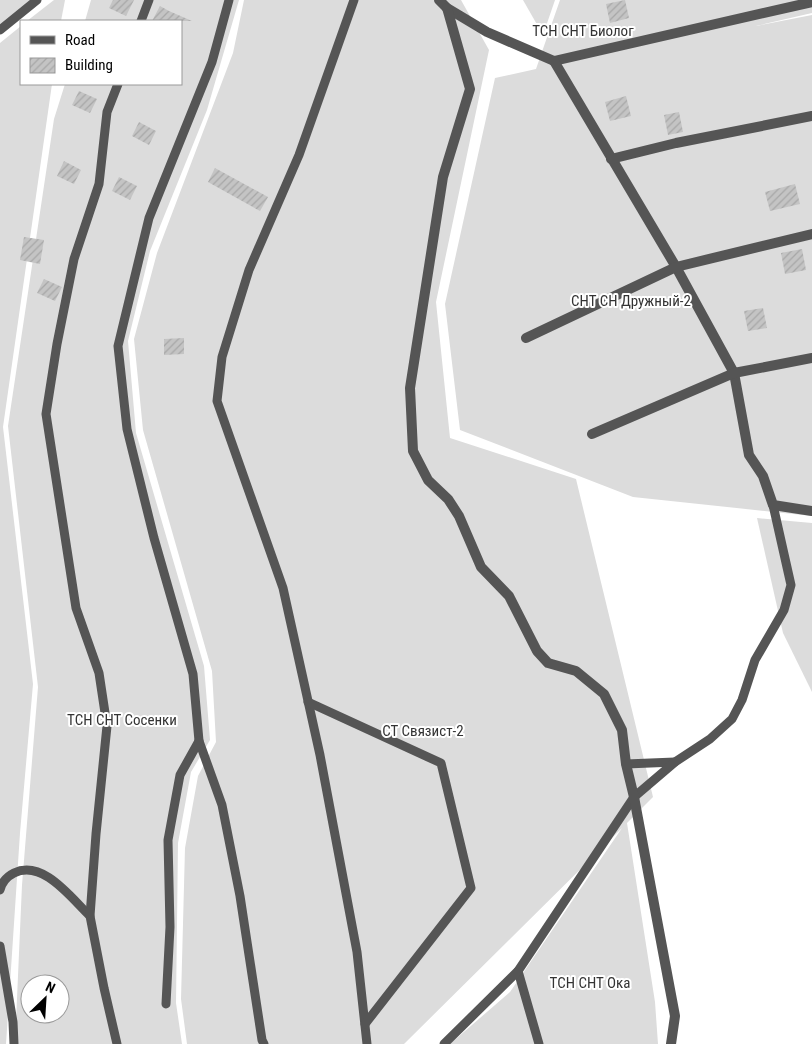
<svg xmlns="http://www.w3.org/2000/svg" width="812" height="1044" viewBox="0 0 812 1044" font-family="'Roboto Condensed',sans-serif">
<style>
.garden{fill:#dcdcdc;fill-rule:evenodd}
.building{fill:url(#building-hatch)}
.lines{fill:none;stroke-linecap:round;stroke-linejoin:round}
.service{stroke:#555;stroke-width:9}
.minor{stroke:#555;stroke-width:10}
.labels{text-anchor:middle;stroke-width:4;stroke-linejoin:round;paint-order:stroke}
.park-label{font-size:15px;fill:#333;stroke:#fff}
</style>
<defs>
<pattern id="building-hatch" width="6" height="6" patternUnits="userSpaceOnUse" patternTransform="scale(1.25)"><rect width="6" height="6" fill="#c4c4c4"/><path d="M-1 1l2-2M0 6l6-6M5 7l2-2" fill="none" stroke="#a7a7a7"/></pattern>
</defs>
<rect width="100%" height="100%" fill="#fff"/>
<g class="garden">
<path d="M 0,0 L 40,0 L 0,30 Z"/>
<path d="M 54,0 L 65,0 L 61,21 L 27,21 Z"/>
<path d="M 91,0 L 239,0 L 207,110 L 150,251 L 128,341 L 136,433 L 204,666 L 210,740 L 191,772 L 178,843 L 176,1003 L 182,1044 L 15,1044 L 22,885 L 38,687 L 8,426 L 54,119 L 65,84 L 181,84 L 181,21 L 85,21 ZM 30,984 L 60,984 L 60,1014 L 30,1014 Z"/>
<path d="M 244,0 L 461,0 L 489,50 L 436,302 L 450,438 L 576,479 L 653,797 L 627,823 L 655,1002 L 658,1044 L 450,1044 L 510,992 L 622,828 L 404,1044 L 187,1044 L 181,999 L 185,848 L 198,776 L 216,742 L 212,671 L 143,430 L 134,339 L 157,253 L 233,53 Z"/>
<path d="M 523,0 L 555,0 L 543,35 Z"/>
<path d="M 560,0 L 812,0 L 812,13 L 756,26 L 812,15 L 812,516 L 633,497 L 460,430 L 445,304 L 495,78 L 536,69 Z"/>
<path d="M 21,26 L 21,84 L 52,84 L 3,427 L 33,684 L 20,833 L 6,1044 L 0,1044 L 0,43 Z"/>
<path d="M 757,518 L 812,523 L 812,692 L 783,633 Z"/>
</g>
<g class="building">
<path d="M 113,0 L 134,0 L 126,16 L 109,8 Z"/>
<path d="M 625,0 L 629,18 L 610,23 L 606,4 Z"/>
<path d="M 160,6 L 169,11 L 192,21 L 152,21 Z"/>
<path d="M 79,91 L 97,99 L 90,113 L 72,105 Z"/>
<path d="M 626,96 L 631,116 L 610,121 L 605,102 Z"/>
<path d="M 679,112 L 683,132 L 668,135 L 664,115 Z"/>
<path d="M 139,122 L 156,131 L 149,145 L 132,136 Z"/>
<path d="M 64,161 L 81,170 L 74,184 L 57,176 Z"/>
<path d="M 215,168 L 268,197 L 260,211 L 208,182 Z"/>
<path d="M 119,177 L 137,186 L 130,200 L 112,191 Z"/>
<path d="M 795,184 L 800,204 L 770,211 L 765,192 Z"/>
<path d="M 24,237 L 44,240 L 40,264 L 20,260 Z"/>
<path d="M 802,249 L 806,270 L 785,274 L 781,253 Z"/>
<path d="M 44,279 L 62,287 L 55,301 L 37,293 Z"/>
<path d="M 763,308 L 767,328 L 748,331 L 744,311 Z"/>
<path d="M 184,338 L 184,354 L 164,355 L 164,339 Z"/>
</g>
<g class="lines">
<g class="service">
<path d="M 229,0 L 212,62 L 149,218 L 118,346 L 127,429 L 154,538 L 193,674 L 199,741 L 222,805 L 240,896 L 262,1040 L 264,1044"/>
<path d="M 354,0 L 299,155 L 249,270 L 222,357 L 217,401 L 283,588 L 320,755 L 357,952 L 367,1044"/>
<path d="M 141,21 L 149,0"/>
<path d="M 0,30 L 37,0"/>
<path d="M 308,702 L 441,763 L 471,888 L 365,1024"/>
<path d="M 626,764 L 675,762"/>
<path d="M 0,890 C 2,882 6,877 14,873 C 43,859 71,898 90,916"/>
<path d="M 0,946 L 13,1022 L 14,1044"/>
<path d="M 518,971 L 539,1044"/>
<path d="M 166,1004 L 170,927 L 168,840 L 180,775 L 199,741"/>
<path d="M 117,1044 L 104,988 L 90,916 L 96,834 L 107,726 L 99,673 L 76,608 L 46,414 L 57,344 L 74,259 L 99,184 L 107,112 L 118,84"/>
<path d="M 444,1044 L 518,971 L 634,797 L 675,762 L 710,739 L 732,719 L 742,700 L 755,660 L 784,610 L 791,585 L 773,505"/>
</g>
<g class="minor">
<path d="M 439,0 L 447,8 L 487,32 L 554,61 L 812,2"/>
<path d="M 447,8 L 470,89 L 443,177 L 410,388 L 413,451 L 428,480 L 448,499 L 459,516 L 481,567 L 509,596 L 537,651 L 548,663 L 576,671 L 604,694 L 622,730 L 626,764 L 634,797 L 675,1016 L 671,1044"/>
<path d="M 554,61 L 676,267 L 734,373 L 749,455 L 763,476 L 773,505 L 812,511"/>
<path d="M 611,159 L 676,143 L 812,116"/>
<path d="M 526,338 L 676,267 L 812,234"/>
<path d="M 592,434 L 734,373 L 812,358"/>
</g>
</g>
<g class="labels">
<g class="park-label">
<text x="583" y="36">ТСН СНТ Биолог</text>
<text x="631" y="306">СНТ СН Дружный-2</text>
<text x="122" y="725">ТСН СНТ Сосенки</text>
<text x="423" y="736">СТ Связист-2</text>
<text x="590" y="988">ТСН СНТ Ока</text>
</g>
</g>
<rect x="20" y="20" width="162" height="65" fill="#ffffff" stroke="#999999"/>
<rect x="30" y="36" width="25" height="8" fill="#555555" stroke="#999999"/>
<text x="65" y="45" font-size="15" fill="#000000">Road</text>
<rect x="30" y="58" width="25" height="15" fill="url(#building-hatch)" stroke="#999999"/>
<text x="65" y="70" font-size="15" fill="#000000">Building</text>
<g transform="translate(45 999) rotate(25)"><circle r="24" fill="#ffffff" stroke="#999999"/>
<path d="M0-4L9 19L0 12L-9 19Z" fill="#000000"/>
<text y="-8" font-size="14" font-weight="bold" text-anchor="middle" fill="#000000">N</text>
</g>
</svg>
